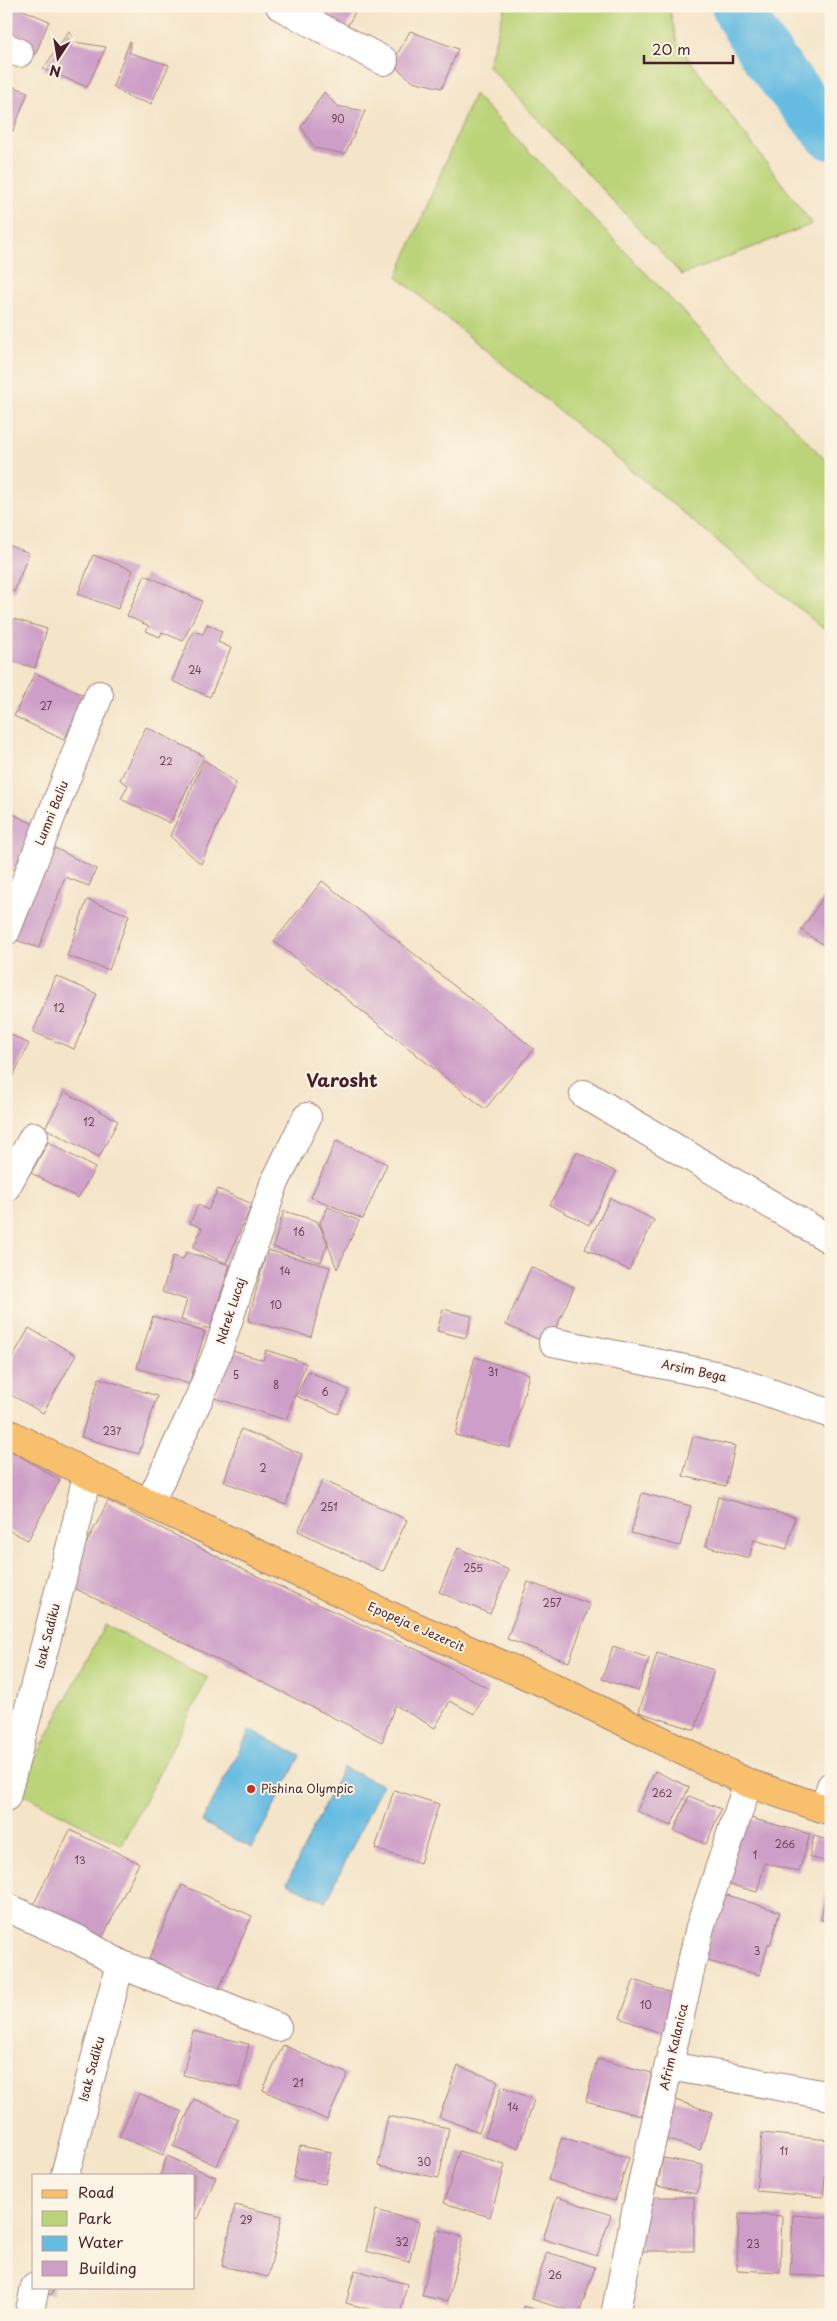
<svg xmlns="http://www.w3.org/2000/svg" width="837" height="2321" viewBox="0 0 837 2321" font-family="'Playpen Sans',sans-serif">
<style>
.green{fill:#bbd479;stroke:#827a52}
.water{fill:#65bbe2;stroke:#586d86}
.lines{fill:none;stroke-linecap:round;stroke-linejoin:round}
.river{stroke:#65bbe2;stroke-width:52}
.building{fill:#cd9fc8}
.minor-casing{stroke:#9f827a;stroke-width:30}
.major-casing{stroke:#9f827a;stroke-width:30}
.minor{stroke:#fff;stroke-width:28}
.major{stroke:#f8bf6c;stroke-width:28}
.poi-dot{fill:#c8321e;stroke:#fcf5e5;stroke-width:2}
.labels{text-anchor:middle;stroke-width:4;stroke-linejoin:round;paint-order:stroke}
.number-label{font-size:10px;fill:#6b3f52}
.street-label{font-size:12px;fill:#4a1f2b;stroke:#fcf5e5}
.poi-label{font-size:12px;fill:#4a1f2b;stroke:#fcf5e5;text-anchor:start}
.district-label{font-size:18px;font-weight:bold;fill:#4a1f2b;stroke:#fcf5e5}
</style>
<rect width="100%" height="100%" fill="#fcf5e5"/>
<filter id="ink" filterUnits="userSpaceOnUse"><feTurbulence type="fractalNoise" baseFrequency=".02" numOctaves="2"/><feDisplacementMap in="SourceGraphic" scale="10" xChannelSelector="R" yChannelSelector="G"/><feConvolveMatrix kernelMatrix="1 2 1 2 8 2 1 2 1" color-interpolation-filters="sRGB"/></filter>
<filter id="wash" filterUnits="userSpaceOnUse"><feTurbulence type="fractalNoise" baseFrequency=".0096" numOctaves="4" result="noise"/><feDisplacementMap in="SourceGraphic" scale="20" xChannelSelector="R" yChannelSelector="G"/><feGaussianBlur stdDeviation="1.12" result="paint"/><feColorMatrix in="noise" values="0 0 0 0 0 0 0 0 0 0 0 0 0 0 0 0 0 1.4 0 .05"/><feComposite in="paint" operator="in"/></filter>
<g filter="url(#wash)">
<rect width="100%" height="100%" fill="#f4e4c8"/>
<g class="green">
<path d="M 505,6 L 669,6 L 677,43 L 812,224 L 682,275 L 488,66 Z"/>
<path d="M 474,94 L 831,466 L 831,635 L 397,277 Z"/>
<path d="M 105,1625 L 208,1678 L 122,1845 L 18,1792 Z"/>
</g>
<g class="water">
<path d="M 250,1730 L 300,1756 L 252,1848 L 202,1822 Z"/>
<path d="M 343,1767 L 382,1785 L 326,1902 L 287,1883 Z"/>
</g>
<g class="lines">
<path class="river" d="M 737,6 C 759,53 798,95 831,134"/>
</g>
<g id="blocks">
<g class="building">
<path d="M 6,6 L 14,6 L 49,21 L 35,55 L 6,43 Z"/>
<path d="M 287,6 L 358,6 L 343,35 Z"/>
<path d="M 69,31 L 74,42 L 106,47 L 87,87 L 43,69 Z"/>
<path d="M 410,31 L 458,49 L 442,88 L 412,81 L 392,64 Z"/>
<path d="M 130,41 L 130,53 L 169,65 L 151,104 L 128,97 L 113,86 Z"/>
<path d="M 6,84 L 28,92 L 13,131 L 6,128 Z"/>
<path d="M 324,92 L 337,106 L 365,111 L 345,154 L 315,148 L 301,127 Z"/>
<path d="M 6,544 L 29,553 L 14,592 L 6,588 Z"/>
<path d="M 93,555 L 133,570 L 118,609 L 78,594 Z"/>
<path d="M 145,575 L 202,601 L 183,641 L 162,632 L 160,637 L 146,631 L 149,626 L 127,616 Z"/>
<path d="M 14,619 L 47,629 L 35,668 L 6,659 L 6,646 Z"/>
<path d="M 207,624 L 222,631 L 218,642 L 231,648 L 210,697 L 172,681 L 193,631 L 203,634 Z"/>
<path d="M 35,673 L 85,696 L 64,740 L 14,716 Z"/>
<path d="M 146,727 L 204,756 L 170,823 L 121,799 L 128,785 L 120,780 Z"/>
<path d="M 204,760 L 236,783 L 201,864 L 170,836 Z"/>
<path d="M 6,811 L 38,826 L 16,870 L 6,865 Z"/>
<path d="M 45,843 L 96,869 L 89,886 L 65,877 L 39,948 L 10,938 Z"/>
<path d="M 322,881 L 534,1049 L 485,1109 L 274,941 Z"/>
<path d="M 831,886 L 831,950 L 801,930 Z"/>
<path d="M 87,900 L 129,915 L 109,970 L 67,956 Z"/>
<path d="M 56,976 L 97,994 L 74,1049 L 33,1032 Z"/>
<path d="M 6,1032 L 29,1044 L 6,1090 Z"/>
<path d="M 65,1092 L 118,1121 L 99,1157 L 45,1128 Z"/>
<path d="M 336,1141 L 387,1164 L 363,1219 L 311,1197 Z"/>
<path d="M 48,1142 L 95,1168 L 78,1198 L 31,1173 Z"/>
<path d="M 577,1152 L 616,1172 L 589,1225 L 550,1205 Z"/>
<path d="M 218,1189 L 252,1204 L 226,1263 L 193,1248 L 202,1228 L 190,1223 L 198,1205 L 208,1210 Z"/>
<path d="M 610,1198 L 654,1220 L 629,1270 L 585,1249 Z"/>
<path d="M 328,1207 L 359,1221 L 337,1269 L 320,1223 Z"/>
<path d="M 284,1211 L 317,1221 L 328,1242 L 321,1262 L 273,1247 Z"/>
<path d="M 267,1250 L 330,1267 L 311,1337 L 248,1321 Z"/>
<path d="M 186,1252 L 230,1265 L 210,1329 L 181,1320 L 187,1300 L 162,1292 L 173,1256 L 183,1259 Z"/>
<path d="M 531,1267 L 574,1287 L 549,1344 L 506,1325 Z"/>
<path d="M 443,1309 L 472,1316 L 466,1338 L 437,1331 Z"/>
<path d="M 153,1316 L 205,1332 L 189,1384 L 137,1368 Z"/>
<path d="M 29,1328 L 76,1355 L 43,1413 L 6,1392 L 6,1369 Z"/>
<path d="M 229,1350 L 263,1360 L 266,1350 L 306,1363 L 286,1420 L 215,1398 Z"/>
<path d="M 475,1357 L 529,1374 L 510,1448 L 455,1435 Z"/>
<path d="M 308,1371 L 349,1390 L 338,1414 L 296,1396 Z"/>
<path d="M 99,1378 L 157,1396 L 139,1454 L 81,1437 Z"/>
<path d="M 241,1429 L 302,1454 L 286,1505 L 224,1482 Z"/>
<path d="M 693,1436 L 735,1446 L 726,1486 L 683,1476 Z"/>
<path d="M 6,1448 L 60,1480 L 28,1540 L 6,1529 Z"/>
<path d="M 323,1480 L 407,1520 L 383,1572 L 298,1531 Z"/>
<path d="M 642,1493 L 691,1506 L 680,1546 L 631,1533 Z"/>
<path d="M 718,1497 L 795,1517 L 787,1549 L 754,1540 L 749,1558 L 706,1546 Z"/>
<path d="M 108,1501 L 246,1571 L 424,1653 L 489,1689 L 474,1714 L 450,1701 L 435,1728 L 395,1705 L 382,1742 L 66,1584 Z"/>
<path d="M 458,1548 L 509,1570 L 490,1614 L 439,1592 Z"/>
<path d="M 528,1582 L 590,1604 L 569,1662 L 507,1639 Z"/>
<path d="M 613,1646 L 649,1658 L 638,1691 L 602,1679 Z"/>
<path d="M 657,1653 L 714,1670 L 695,1730 L 639,1712 Z"/>
<path d="M 655,1771 L 689,1787 L 671,1826 L 637,1811 Z"/>
<path d="M 394,1790 L 439,1804 L 420,1863 L 375,1849 Z"/>
<path d="M 689,1796 L 721,1809 L 706,1844 L 674,1831 Z"/>
<path d="M 743,1816 L 810,1834 L 799,1872 L 765,1863 L 757,1892 L 724,1883 Z"/>
<path d="M 70,1830 L 139,1863 L 99,1945 L 30,1912 Z"/>
<path d="M 814,1836 L 831,1841 L 831,1863 L 809,1857 Z"/>
<path d="M 829,1874 L 831,1874 L 831,1921 L 821,1920 Z"/>
<path d="M 182,1885 L 252,1916 L 218,1991 L 149,1959 Z"/>
<path d="M 721,1893 L 780,1912 L 770,1945 L 768,1943 L 760,1975 L 703,1960 Z"/>
<path d="M 634,1980 L 677,1995 L 663,2034 L 620,2018 Z"/>
<path d="M 193,2031 L 249,2044 L 239,2088 L 183,2075 Z"/>
<path d="M 283,2045 L 348,2074 L 327,2120 L 263,2090 Z"/>
<path d="M 597,2059 L 652,2073 L 641,2116 L 586,2101 Z"/>
<path d="M 458,2066 L 498,2081 L 479,2132 L 439,2117 Z"/>
<path d="M 502,2086 L 534,2100 L 518,2148 L 485,2137 Z"/>
<path d="M 139,2093 L 182,2112 L 163,2155 L 119,2136 Z"/>
<path d="M 194,2099 L 238,2119 L 217,2166 L 173,2146 Z"/>
<path d="M 672,2099 L 712,2112 L 700,2150 L 660,2137 Z"/>
<path d="M 388,2116 L 449,2128 L 439,2178 L 378,2166 Z"/>
<path d="M 762,2133 L 829,2140 L 823,2197 L 756,2191 Z"/>
<path d="M 562,2137 L 629,2158 L 615,2201 L 548,2180 Z"/>
<path d="M 300,2146 L 331,2152 L 325,2184 L 293,2178 Z"/>
<path d="M 459,2151 L 505,2165 L 490,2217 L 444,2203 Z"/>
<path d="M 167,2156 L 216,2177 L 198,2219 L 194,2217 L 194,2175 L 160,2175 Z"/>
<path d="M 663,2158 L 703,2165 L 697,2194 L 657,2186 Z"/>
<path d="M 557,2197 L 611,2215 L 597,2256 L 543,2239 Z"/>
<rect x="639" y="2197" width="55" height="54"/>
<path d="M 235,2205 L 282,2216 L 268,2277 L 222,2266 Z"/>
<path d="M 376,2210 L 419,2222 L 409,2262 L 366,2251 Z"/>
<path d="M 739,2214 L 782,2216 L 780,2272 L 737,2270 Z"/>
<path d="M 793,2215 L 831,2218 L 831,2277 L 790,2275 Z"/>
<path d="M 437,2230 L 463,2236 L 448,2301 L 422,2296 Z"/>
<path d="M 547,2252 L 595,2267 L 579,2314 L 532,2299 Z"/>
<path d="M 355,2270 L 407,2284 L 400,2315 L 390,2315 L 346,2303 Z"/>
<path d="M 41,2287 L 54,2287 L 52,2295 L 40,2292 Z"/>
<path d="M 523,2306 L 550,2314 L 550,2315 L 521,2315 Z"/>
</g>
</g>
</g>
<g filter="url(#ink)">
<use href="#blocks" fill-opacity="0" stroke="#9f827a" stroke-width="1"/>
<g class="lines">
<defs>
<g id="minor">
<path d="M 280,6 L 384,61"/>
<path d="M 6,47 L 19,53"/>
<path d="M 6,931 L 99,695"/>
<path d="M 584,1094 L 831,1240"/>
<path d="M 6,1187 L 34,1136"/>
<path d="M 553,1342 L 724,1377 L 831,1414"/>
<path d="M 150,1502 L 200,1396 L 219,1348 L 274,1184 L 307,1117"/>
<path d="M 6,1797 L 77,1521 L 87,1474"/>
<path d="M 824,1809 L 831,1786"/>
<path d="M 6,1907 L 77,1939 L 120,1964 L 65,2175"/>
<path d="M 120,1964 L 277,2027"/>
<path d="M 670,2066 L 831,2096"/>
<path d="M 29,2315 L 35,2287"/>
<path d="M 615,2315 L 639,2197 L 700,1927 L 748,1783"/>
</g>
<path id="major" d="M 6,1432 L 87,1474 L 384,1613 L 551,1686 L 748,1783 L 831,1811"/>
</defs>
<use href="#minor" class="minor-casing"/>
<use href="#major" class="major-casing"/>
<use href="#minor" class="minor"/>
<use href="#major" class="major"/>
</g>
</g>
<circle class="poi-dot" cx="251" cy="1789" r="5"/>
<g class="labels">
<g class="number-label">
<text x="338" y="123">90</text>
<text x="195" y="674">24</text>
<text x="46" y="710">27</text>
<text x="166" y="765">22</text>
<text x="59" y="1012">12</text>
<text x="89" y="1126">12</text>
<text x="299" y="1236">16</text>
<text x="285" y="1275">14</text>
<text x="276" y="1309">10</text>
<text x="493" y="1376">31</text>
<text x="236" y="1379">5</text>
<text x="276" y="1389">8</text>
<text x="325" y="1396">6</text>
<text x="112" y="1435">237</text>
<text x="263" y="1472">2</text>
<text x="329" y="1511">251</text>
<text x="473" y="1572">255</text>
<text x="552" y="1607">257</text>
<text x="662" y="1797">262</text>
<text x="785" y="1848">266</text>
<text x="755" y="1859">1</text>
<text x="80" y="1864">13</text>
<text x="757" y="1955">3</text>
<text x="646" y="2009">10</text>
<text x="298" y="2087">21</text>
<text x="513" y="2111">14</text>
<text x="784" y="2155">11</text>
<text x="424" y="2166">30</text>
<text x="246" y="2224">29</text>
<text x="402" y="2246">32</text>
<text x="753" y="2248">23</text>
<text x="555" y="2279">26</text>
</g>
<g class="street-label">
<text transform="translate(52 813) rotate(-68)" y="4">Lumni Baliu</text>
<text transform="translate(231 1311) rotate(-72)" y="4">Ndrek Lucaj</text>
<text transform="translate(694 1371) rotate(12)" y="4">Arsim Bega</text>
<text transform="translate(416 1627) rotate(24)" y="4">Epopeja e Jezercit</text>
<text transform="translate(48 1636) rotate(-76)" y="4">Isak Sadiku</text>
<text transform="translate(674 2047) rotate(-77)" y="4">Afrim Kalanica</text>
<text transform="translate(92 2069) rotate(-75)" y="4">Isak Sadiku</text>
</g>
<g class="poi-label">
<text x="261" y="1793">Pishina Olympic</text>
</g>
<g class="district-label">
<text x="342" y="1087">Varosht</text>
</g>
</g>
<rect width="837" height="2321" fill="none" stroke="#fcf5e5" stroke-width="25"/>
<rect x="32" y="2174" width="162" height="115" fill="#fcf5e5" stroke="#b59f9b"/>
<rect x="42" y="2190" width="25" height="8" fill="#f8bf6c" stroke="#b59f9b"/>
<text x="78" y="2198" font-size="15" fill="#4a1f2b">Road</text>
<rect x="42" y="2211" width="25" height="15" fill="#bbd479" stroke="#b59f9b"/>
<text x="78" y="2224" font-size="15" fill="#4a1f2b">Park</text>
<rect x="42" y="2236" width="25" height="15" fill="#65bbe2" stroke="#b59f9b"/>
<text x="78" y="2248" font-size="15" fill="#4a1f2b">Water</text>
<rect x="42" y="2261" width="25" height="15" fill="#cd9fc8" stroke="#b59f9b"/>
<text x="78" y="2274" font-size="15" fill="#4a1f2b">Building</text>
<g transform="translate(58 58) rotate(192)" stroke="#fcf5e5" stroke-width="4" paint-order="stroke">
<path d="M0-4L9 19L0 12L-9 19Z" fill="#4a1f2b"/>
<text y="-8" font-size="14" font-weight="bold" text-anchor="middle" fill="#4a1f2b">N</text>
</g>
<path d="M644 55v8h89v-8" fill="none" stroke="#4a1f2b" stroke-width="2.5"/>
<text x="652" y="55" font-size="15" fill="#4a1f2b" stroke="#fcf5e5" stroke-width="4" paint-order="stroke">20 m</text>
</svg>
